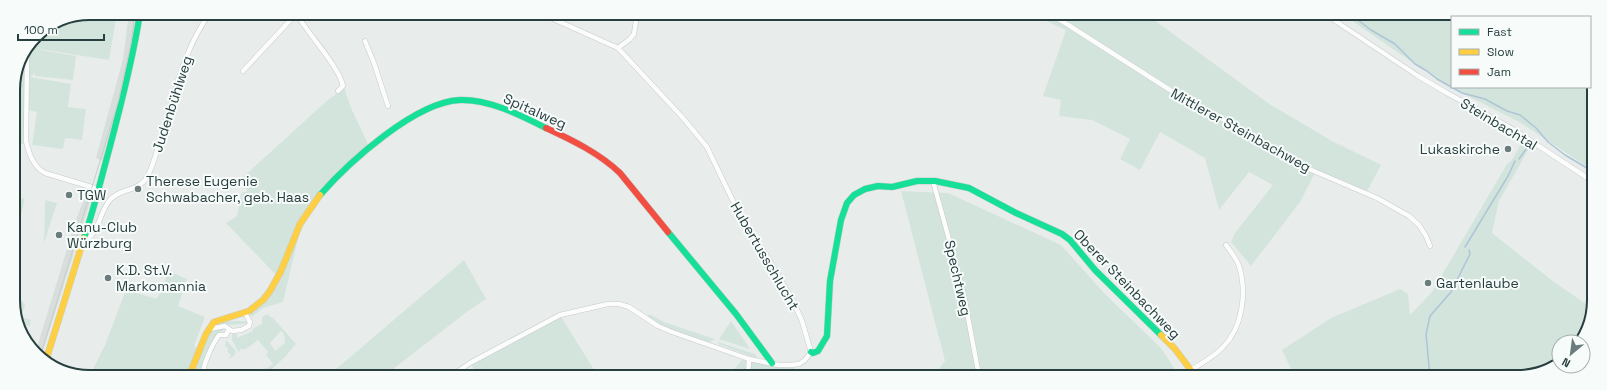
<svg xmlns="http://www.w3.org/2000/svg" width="1607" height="390" viewBox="0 0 1607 390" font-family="'Space Grotesk',sans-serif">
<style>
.built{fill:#d7dedc}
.green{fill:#d3e4dd;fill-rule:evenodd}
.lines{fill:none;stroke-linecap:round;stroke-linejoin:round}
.stream{stroke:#adc5d7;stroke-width:1.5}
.street-casing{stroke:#c5cac9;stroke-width:5.5}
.fast-casing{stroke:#c5cbca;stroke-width:7}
.slow-casing{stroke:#c5cbca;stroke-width:7}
.jam-casing{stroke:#c5cbca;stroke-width:7}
.street{stroke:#fcfcfc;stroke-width:4.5}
.fast{stroke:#16e098;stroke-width:6}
.slow{stroke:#ffcf43;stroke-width:6}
.jam{stroke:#f24e42;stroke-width:6}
.tram{stroke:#c9cdcd;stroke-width:1}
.poi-dot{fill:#6b7c7c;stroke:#f7fbfa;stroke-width:1.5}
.labels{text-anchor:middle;stroke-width:4;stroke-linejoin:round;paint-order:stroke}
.street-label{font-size:14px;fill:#273f3f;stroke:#f7fbfa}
.poi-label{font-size:14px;fill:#273f3f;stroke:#f7fbfa;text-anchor:start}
.rim{fill:none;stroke:#273f3f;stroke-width:2}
</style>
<rect width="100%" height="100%" fill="#e8edec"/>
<g class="built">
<path d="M 129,13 L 136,13 L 133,43 L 122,89 L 102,161 L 96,158 L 123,59 Z"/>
<path d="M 88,188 L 92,196 L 41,357 L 35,354 L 75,223 Z"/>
</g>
<g class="green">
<path d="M 90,13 L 117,13 L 109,60 L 39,49 L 41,50 L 76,56 L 73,80 L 35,76 L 35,73 L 30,77 L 71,84 L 68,107 L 86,109 L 82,140 L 65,138 L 63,149 L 32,145 L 37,112 L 28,110 L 30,78 L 26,77 L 24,144 L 13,143 L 13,85 L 36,35 L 61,19 Z"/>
<path d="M 1031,14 L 1146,14 L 1268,103 L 1332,141 L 1381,165 L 1366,193 L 1315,173 L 1300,202 L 1251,266 L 1231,242 L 1235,233 L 1273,185 L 1249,172 L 1219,210 L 1205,158 L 1160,132 L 1140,170 L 1120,159 L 1130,139 L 1092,120 L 1059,116 L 1061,100 L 1043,96 L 1066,30 Z"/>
<path d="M 1342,14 L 1532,15 L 1537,17 L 1452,17 L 1452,87 L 1590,87 L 1590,70 L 1592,75 L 1592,170 L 1521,123 L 1444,84 Z"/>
<path d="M 344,88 L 352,110 L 368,144 L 363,148 L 363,155 L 316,200 L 298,231 L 300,230 L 283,302 L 263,308 L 252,317 L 249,313 L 278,277 L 226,223 L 237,216 L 241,195 L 243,192 L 247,192 L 247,189 L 244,188 L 241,184 L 244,176 L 329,99 L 339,92 L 340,93 L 340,90 Z"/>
<path d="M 1523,141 L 1531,145 L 1499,201 L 1492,233 L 1554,282 L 1592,308 L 1592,315 L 1577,342 L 1559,342 L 1559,356 L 1553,364 L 1522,377 L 1295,377 L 1282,350 L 1331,318 L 1400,289 L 1408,294 L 1410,315 L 1432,292 L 1507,164 L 1511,161 Z"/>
<path d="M 901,191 L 948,193 L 1061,245 L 1105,294 L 1161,348 L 1180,377 L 933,376 L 945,361 Z"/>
<path d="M 14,197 L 25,199 L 19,222 L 14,221 Z"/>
<path d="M 45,200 L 57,203 L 44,243 L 45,206 Z"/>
<path d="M 464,260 L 486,299 L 468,311 L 384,376 L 328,376 Z"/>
<path d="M 169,271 L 187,279 L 178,306 L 205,317 L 194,346 L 199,348 L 187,376 L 90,375 L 105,345 L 126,290 L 157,299 Z"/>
<path d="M 14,279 L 17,280 L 18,301 L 21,299 L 25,305 L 21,317 L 31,320 L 30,326 L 19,325 L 15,315 Z"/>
<path d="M 267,314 L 273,318 L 296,344 L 285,357 L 264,376 L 252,376 L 255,372 L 265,368 L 266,369 L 273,364 L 266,355 L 268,352 L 258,340 L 246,349 L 240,349 L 239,353 L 232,340 L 232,334 L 237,334 L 237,338 L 253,331 L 252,329 L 262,324 L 262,317 ZM 281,331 L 284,334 L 285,343 L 275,351 L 270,343 Z"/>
<path d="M 649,314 L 664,322 L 715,339 L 706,344 L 672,332 L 646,318 Z"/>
<path d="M 560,315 L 598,376 L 478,376 L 470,363 Z"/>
<path d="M 218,321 L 245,321 L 247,323 L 245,324 L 213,326 Z"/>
<path d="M 731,321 L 750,349 L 719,339 Z"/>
<path d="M 227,328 L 218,334 L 199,376 L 191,376 L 210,331 Z"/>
<path d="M 226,340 L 236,351 L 234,356 L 230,358 L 229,358 L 231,355 L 227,351 L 229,349 L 225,346 Z"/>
<path d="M 718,342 L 755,354 L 758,359 L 718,344 Z"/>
<path d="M 742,360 L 780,367 L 794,368 L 792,376 L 728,376 Z"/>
</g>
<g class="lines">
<g class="stream">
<path d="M 1350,14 L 1371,30 L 1395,44 L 1415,64 L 1427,71 L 1437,79 L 1462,93 L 1485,99 L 1507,111 L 1520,115 L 1536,128 L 1548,142 L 1565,155 L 1592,171"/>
<path d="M 1519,159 L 1531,142"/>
<path d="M 1465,247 L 1508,176 L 1515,161"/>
<path d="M 1430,377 L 1426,334 L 1430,316 L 1451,292 L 1470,254 L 1469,250"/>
</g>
<defs>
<g id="street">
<path d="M 296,13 C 307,33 339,66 343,86 L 338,91"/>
<path d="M 540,13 L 618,48"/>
<path d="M 1046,14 L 1062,21 L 1170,90 L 1282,152 L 1302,166 L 1377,198 L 1409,216 L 1419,225 L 1426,236 L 1430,246"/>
<path d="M 1325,14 L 1418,76 L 1447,93 L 1516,131 L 1592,181"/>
<path d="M 365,41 L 374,63 L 388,106"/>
<path d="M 27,54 L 26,141 C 29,154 33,166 45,173 L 98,189"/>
<path d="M 243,71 L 296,14"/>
<path d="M 933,181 L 947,232 L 964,296 L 979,376"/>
<path d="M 84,240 L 87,240 C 99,230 100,213 109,201 C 119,188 139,192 147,177 C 153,167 156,154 159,143 C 174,99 182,51 210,13"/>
<path d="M 209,329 L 225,326 L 229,329"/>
<path d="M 1191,370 C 1202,363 1214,357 1223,347 C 1243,327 1247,292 1239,266 C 1237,259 1230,251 1226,245"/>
<path d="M 203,376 C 202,366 213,343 219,335 L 226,335 L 229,329 L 232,331 L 241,330 L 249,326 L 250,322 L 245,313"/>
<path d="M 451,376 L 470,363 L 560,315 L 608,304 L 619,304 L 629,307 L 658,326 L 672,332 L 749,359 L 779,365 L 791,365 L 799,364 L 805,360 L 811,352 L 802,321 L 793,301 L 765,253 L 744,224 L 707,147 L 683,118 L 618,48 L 630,39 L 634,34 L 637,14"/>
<path d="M 748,376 L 749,359"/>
</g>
<g id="fast">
<path d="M 320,195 C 349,162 415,102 460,100 C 489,99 520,115 546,128"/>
<path d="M 668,232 L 736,314 L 772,363"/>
<path d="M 84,238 C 94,209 101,179 109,150 C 121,105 133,59 140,13"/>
<path d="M 811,352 L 813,353 L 818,351 L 827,336 L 830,281 L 841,220 L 847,203 L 854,195 L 865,189 L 878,186 L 892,187 L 917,181 L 935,181 L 969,188 L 1016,213 L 1062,234 L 1070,240 L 1095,270 L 1161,335"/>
</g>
<g id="slow">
<path d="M 1161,335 L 1175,349 L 1196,377"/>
<path d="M 46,360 L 84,238"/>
<path d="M 189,376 L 206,334 L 214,322 L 249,311 L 263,300 L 270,291 L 281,271 L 300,224 L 320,195"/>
</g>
<path id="jam" d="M 546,128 C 572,140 599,153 620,173 L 668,232"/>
</defs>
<use href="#street" class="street-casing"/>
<use href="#fast" class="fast-casing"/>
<use href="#slow" class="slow-casing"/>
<use href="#jam" class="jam-casing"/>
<use href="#street" class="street"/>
<use href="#fast" class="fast"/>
<use href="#slow" class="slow"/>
<use href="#jam" class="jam"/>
<path class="tram" d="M 40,357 L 119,99 L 131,43 L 135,13"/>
</g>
<g class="poi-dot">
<circle cx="1508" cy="149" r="4"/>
<circle cx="138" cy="189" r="4"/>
<circle cx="69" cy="195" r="4"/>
<circle cx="59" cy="235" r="4"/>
<circle cx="108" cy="278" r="4"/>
<circle cx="1428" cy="283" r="4"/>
</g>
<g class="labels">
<g class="street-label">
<text transform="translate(172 104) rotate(-72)" y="5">Judenbühlweg</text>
<text transform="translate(535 111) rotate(24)" y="5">Spitalweg</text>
<text transform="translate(1499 124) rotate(31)" y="5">Steinbachtal</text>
<text transform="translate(1241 130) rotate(29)" y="5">Mittlerer Steinbachweg</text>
<text transform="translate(765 256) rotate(60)" y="5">Hubertusschlucht</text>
<text transform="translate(958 278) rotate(77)" y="5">Spechtweg</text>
<text transform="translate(1127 284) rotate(46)" y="5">Oberer Steinbachweg</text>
</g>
<g class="poi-label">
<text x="1500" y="154" text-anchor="end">Lukaskirche</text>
<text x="146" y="186">Therese Eugenie<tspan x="146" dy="16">Schwabacher, geb. Haas</tspan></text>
<text x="77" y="200">TGW</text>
<text x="67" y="232">Kanu-Club<tspan x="67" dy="16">Würzburg</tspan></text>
<text x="116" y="275">K.D. St.V.<tspan x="116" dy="16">Markomannia</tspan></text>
<text x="1436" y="288">Gartenlaube</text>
</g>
</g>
<path d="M0 0H1607V390H0ZM90 20H1517A70 70 0 0 1 1587 90V300A70 70 0 0 1 1517 370H90A70 70 0 0 1 20 300V90A70 70 0 0 1 90 20Z" fill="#f7fbfa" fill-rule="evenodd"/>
<path class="rim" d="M90 20H1517A70 70 0 0 1 1587 90V300A70 70 0 0 1 1517 370H90A70 70 0 0 1 20 300V90A70 70 0 0 1 90 20Z"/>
<rect x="1451" y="16" width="140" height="72" fill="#f7fbfa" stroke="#a4b0af"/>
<rect x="1459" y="29" width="20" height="6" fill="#16e098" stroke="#a4b0af"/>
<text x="1487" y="36" font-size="12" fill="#273f3f">Fast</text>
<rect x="1459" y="49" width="20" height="6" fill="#ffcf43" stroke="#a4b0af"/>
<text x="1487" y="56" font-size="12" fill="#273f3f">Slow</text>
<rect x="1459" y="69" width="20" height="6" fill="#f24e42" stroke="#a4b0af"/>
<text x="1487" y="76" font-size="12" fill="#273f3f">Jam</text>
<g transform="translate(1571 354) rotate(209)"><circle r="19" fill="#f7fbfa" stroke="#a4b0af"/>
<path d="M0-3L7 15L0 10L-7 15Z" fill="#6b7c7c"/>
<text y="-6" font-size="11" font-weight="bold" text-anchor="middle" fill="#273f3f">N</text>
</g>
<path d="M18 34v6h86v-6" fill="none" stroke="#273f3f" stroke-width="2"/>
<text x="24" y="34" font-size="12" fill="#273f3f" stroke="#f7fbfa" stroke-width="3" paint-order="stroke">100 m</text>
</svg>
